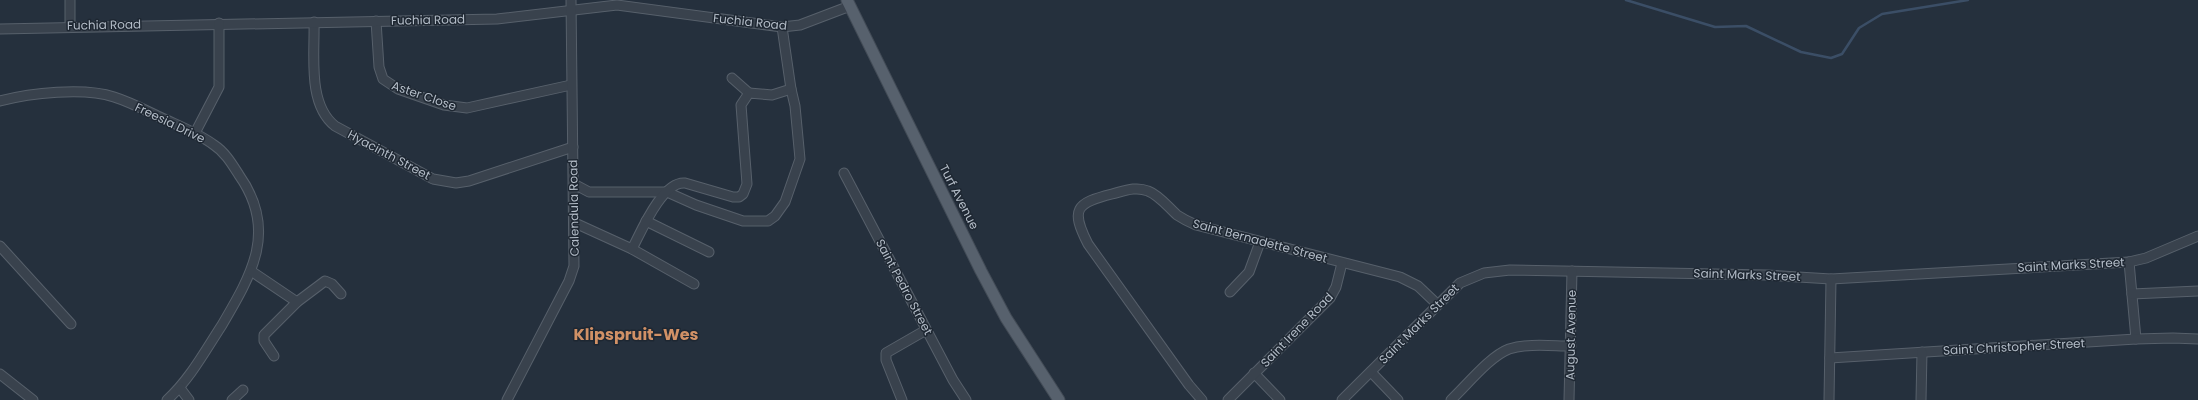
<svg xmlns="http://www.w3.org/2000/svg" width="2198" height="400" viewBox="0 0 2198 400" font-family="Poppins,sans-serif">
<style>
.lines{fill:none;stroke-linecap:round;stroke-linejoin:round}
.stream{stroke:#3b4e66;stroke-width:2.5}
.minor-casing{stroke:#57606b;stroke-width:11}
.major-casing{stroke:#424b56;stroke-width:13}
.minor{stroke:#39424d;stroke-width:9}
.major{stroke:#57616d;stroke-width:11}
.labels{text-anchor:middle;stroke-width:3;stroke-linejoin:round;paint-order:stroke}
.street-label{font-size:12px;fill:#b4bdc8;stroke:#1e2732}
.district-label{font-size:16px;font-weight:bold;fill:#d19166;stroke:#1e2732}
</style>
<rect width="100%" height="100%" fill="#25303d"/>
<g class="lines">
<path class="stream" d="M 1626,0 L 1715,27 L 1746,26 L 1801,52 L 1831,58 L 1842,54 L 1859,28 L 1882,14 L 1968,0"/>
<defs>
<g id="minor">
<path d="M 70,0 L 70,26"/>
<path d="M 376,21 L 379,67 L 383,79 L 398,89 L 444,105 L 467,108 L 571,85"/>
<path d="M 314,22 C 315,54 307,104 335,126 L 433,179 L 456,183 L 469,181 L 573,147"/>
<path d="M 0,29 L 497,19 L 617,5 L 782,27 L 800,25 L 850,6"/>
<path d="M 732,78 L 749,93"/>
<path d="M 0,101 C 30,93 84,87 114,97 C 130,102 145,110 160,117 C 179,126 198,133 214,145 C 225,152 232,164 239,175 C 278,230 252,274 222,325 C 205,351 190,379 167,400"/>
<path d="M 195,133 L 219,87 L 219,23"/>
<path d="M 844,173 L 953,380 L 966,400"/>
<path d="M 574,184 L 589,192 L 667,192 L 696,205 L 743,221 L 768,221 L 775,216 L 785,202 L 800,159 L 795,106 L 791,89"/>
<path d="M 646,221 L 709,252"/>
<path d="M 575,223 L 632,249 L 694,284"/>
<path d="M 0,246 L 71,324"/>
<path d="M 632,249 C 641,232 662,181 685,183 L 733,197 L 739,197 L 743,194 L 747,184 L 741,105 L 749,93 L 772,95 L 791,89 L 782,27"/>
<path d="M 2129,262 L 2136,339"/>
<path d="M 251,271 L 297,302"/>
<path d="M 1230,292 L 1249,272 L 1260,242"/>
<path d="M 2132,294 L 2198,291"/>
<path d="M 274,356 L 264,341 L 264,335 L 297,302 L 325,281 L 332,284 L 341,294"/>
<path d="M 1830,358 L 2136,339 L 2173,338 L 2198,339"/>
<path d="M 1371,372 L 1398,400"/>
<path d="M 1254,373 L 1280,400"/>
<path d="M 0,374 L 33,400"/>
<path d="M 180,388 L 189,400"/>
<path d="M 232,400 L 243,390"/>
<path d="M 507,400 L 569,281 L 574,266 L 571,0"/>
<path d="M 902,400 L 886,360 L 886,353 L 926,330"/>
<path d="M 1202,400 L 1189,385 L 1088,244 C 1070,209 1076,203 1112,194 C 1124,191 1136,186 1148,191 C 1159,195 1168,207 1177,215 C 1183,219 1189,222 1196,225 L 1400,277 L 1418,286 L 1437,304"/>
<path d="M 1228,400 L 1330,298 L 1336,287 L 1342,263"/>
<path d="M 1342,400 L 1460,283 L 1484,273 L 1510,270 L 1767,275 L 1831,279 L 2129,262 L 2146,258 L 2198,236"/>
<path d="M 1451,400 C 1467,385 1490,356 1509,349 C 1528,343 1552,346 1571,346"/>
<path d="M 1569,400 L 1572,271"/>
<path d="M 1829,400 L 1831,279"/>
<path d="M 1921,400 L 1922,352"/>
</g>
<path id="major" d="M 847,0 L 981,271 L 1006,318 L 1059,400"/>
</defs>
<use href="#minor" class="minor-casing"/>
<use href="#major" class="major-casing"/>
<use href="#minor" class="minor"/>
<use href="#major" class="major"/>
</g>
<g class="labels">
<g class="street-label">
<text transform="translate(428 20) rotate(-1)" y="4">Fuchia Road</text>
<text transform="translate(750 22) rotate(6)" y="4">Fuchia Road</text>
<text transform="translate(104 25) rotate(-1)" y="4">Fuchia Road</text>
<text transform="translate(424 96) rotate(19)" y="4">Aster Close</text>
<text transform="translate(170 123) rotate(26)" y="4">Freesia Drive</text>
<text transform="translate(389 155) rotate(28)" y="4">Hyacinth Street</text>
<text transform="translate(959 197) rotate(63)" y="4">Turf Avenue</text>
<text transform="translate(574 208) rotate(-91)" y="4">Calendula Road</text>
<text transform="translate(1260 241) rotate(15)" y="4">Saint Bernadette Street</text>
<text transform="translate(2071 265) rotate(-3)" y="4">Saint Marks Street</text>
<text transform="translate(1747 275) rotate(2)" y="4">Saint Marks Street</text>
<text transform="translate(904 287) rotate(62)" y="4">Saint Pedro Street</text>
<text transform="translate(1419 324) rotate(-45)" y="4">Saint Marks Street</text>
<text transform="translate(1297 330) rotate(-46)" y="4">Saint Irene Road</text>
<text transform="translate(1571 335) rotate(-89)" y="4">August Avenue</text>
<text transform="translate(2014 347) rotate(-3)" y="4">Saint Christopher Street</text>
</g>
<g class="district-label">
<text x="636" y="340">Klipspruit-Wes</text>
</g>
</g>
</svg>
